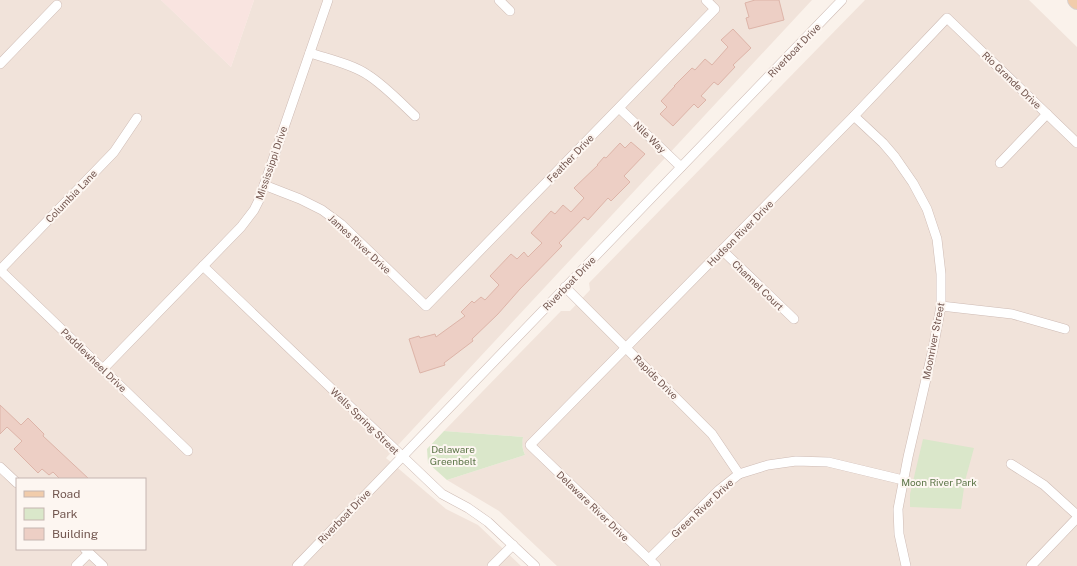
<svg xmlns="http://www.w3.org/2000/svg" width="1077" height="566" viewBox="0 0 1077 566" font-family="'Public Sans',sans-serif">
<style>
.residential{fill:#f1e3da;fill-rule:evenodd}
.commercial{fill:#f9e4e0}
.green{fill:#dae7ca}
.building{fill:#edcfc5;stroke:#ddb4a8}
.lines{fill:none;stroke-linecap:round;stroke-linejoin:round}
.minor-casing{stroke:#cebbb4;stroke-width:10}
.primary-casing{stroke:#d8d0ce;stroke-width:16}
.minor{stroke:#fff;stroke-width:9}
.primary{stroke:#f1ccab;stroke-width:14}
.labels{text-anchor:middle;stroke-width:4;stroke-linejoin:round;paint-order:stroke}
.street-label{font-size:10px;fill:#735750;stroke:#fdf6f1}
.park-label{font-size:10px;fill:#5e774a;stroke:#fdf6f1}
</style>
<rect width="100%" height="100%" fill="#faf2eb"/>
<g class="residential">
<path d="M 0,0 L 161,0 L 231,67 L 254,0 L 812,0 L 386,458 L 446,509 L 478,525 L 521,566 L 0,566 ZM 17,479 L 145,479 L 145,549 L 17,549 Z"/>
<path d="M 865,0 L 1029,0 L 1077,47 L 1077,566 L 557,566 L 499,511 L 447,480 L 525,455 L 523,449 L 522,444 L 523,437 L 444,431 L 561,311 L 570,311 L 590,290 L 589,283 Z"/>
</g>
<path class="commercial" d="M 161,0 L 254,0 L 231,67 Z"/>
<g class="green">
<path d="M 444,431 L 523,437 C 522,444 522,448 525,455 L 447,480 L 428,463 L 427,449 Z"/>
<path d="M 923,439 L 974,448 L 965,481 L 961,509 L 910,507 L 910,494 Z"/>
</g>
<g class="building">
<path d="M 755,0 L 779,0 L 784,20 L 749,29 L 746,18 L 749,17 L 745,3 Z"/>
<path d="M 733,29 L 751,48 L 733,65 L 735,67 L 718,85 L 714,82 L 701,96 L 706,100 L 698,108 L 694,104 L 673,126 L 660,114 L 667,107 L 661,101 L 675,86 L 674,86 L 692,68 L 695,70 L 705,59 L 712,65 L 728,47 L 721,40 Z"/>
<path d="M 631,142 L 645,154 L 624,176 L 630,182 L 611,201 L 608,198 L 588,220 L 584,217 L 559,243 L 562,246 L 520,289 L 498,314 L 472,339 L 473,341 L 444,363 L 445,365 L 420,373 L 409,339 L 419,336 L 420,338 L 435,334 L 436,337 L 465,316 L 461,312 L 472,301 L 474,303 L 481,297 L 485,300 L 499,285 L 490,276 L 511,254 L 517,259 L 524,252 L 528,257 L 542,243 L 531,233 L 551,211 L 555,214 L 563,205 L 571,212 L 584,198 L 574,188 L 598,165 L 597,165 L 604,157 L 606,158 L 620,143 L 625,148 Z"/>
<path d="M 0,405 L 21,425 L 28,418 L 44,434 L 43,436 L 89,479 L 60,479 L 53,472 L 49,475 L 42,469 L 38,473 L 14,449 L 22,441 L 7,427 L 0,434 Z"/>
</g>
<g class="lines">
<defs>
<g id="minor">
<path d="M 499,0 L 510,11"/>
<path d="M 310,53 C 328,59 352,64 368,75 C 385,86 400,102 415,116"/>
<path d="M 0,64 L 57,5"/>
<path d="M 619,108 L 681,167"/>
<path d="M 854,116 L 883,143 L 895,157 L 913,183 L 927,209 L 937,239 L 941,274 L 941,306 L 933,349 L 908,457 L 898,509 L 899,534 L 906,566"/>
<path d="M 1000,163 L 1047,114"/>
<path d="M 264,185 L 300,199 L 322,210 L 341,224 L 426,306 L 715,9 L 706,0"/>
<path d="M 722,250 L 794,319"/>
<path d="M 203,266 L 442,494 L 468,508 L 488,522 L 535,566"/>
<path d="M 0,270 L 188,451"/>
<path d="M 0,270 L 114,152 L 137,118"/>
<path d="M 565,287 L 712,434 L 739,474"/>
<path d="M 941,306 L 1012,314 L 1065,329"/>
<path d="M 103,369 L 241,227 L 254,210 L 259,200 L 328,0"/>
<path d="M 1011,464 L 1044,485 L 1077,515"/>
<path d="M 0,467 L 17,483"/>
<path d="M 85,549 L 103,566"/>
<path d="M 649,559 L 719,490 L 739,474 L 768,465 L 796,461 L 828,462 L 903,480"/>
<path d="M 76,566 L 89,553"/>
<path d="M 297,566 L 842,0"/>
<path d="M 492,566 L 513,545"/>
<path d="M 656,566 L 530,445 L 854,116 L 947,18 L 1077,143"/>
<path d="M 1031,566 L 1077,518"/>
</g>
<path id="primary" d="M 1075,0 L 1077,2"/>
</defs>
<use href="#minor" class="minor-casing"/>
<use href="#primary" class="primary-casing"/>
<use href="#minor" class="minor"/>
<use href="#primary" class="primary"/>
</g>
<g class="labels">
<g class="street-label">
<text transform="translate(794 50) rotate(-46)" y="4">Riverboat Drive</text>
<text transform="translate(1012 80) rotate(44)" y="4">Rio Grande Drive</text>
<text transform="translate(650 137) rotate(44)" y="4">Nile Way</text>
<text transform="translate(570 158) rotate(-46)" y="4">Feather Drive</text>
<text transform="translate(271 163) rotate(-71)" y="4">Mississippi Drive</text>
<text transform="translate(71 196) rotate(-46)" y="4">Columbia Lane</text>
<text transform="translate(740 233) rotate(-45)" y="4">Hudson River Drive</text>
<text transform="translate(360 244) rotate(43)" y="4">James River Drive</text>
<text transform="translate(569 283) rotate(-46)" y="4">Riverboat Drive</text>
<text transform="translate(758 285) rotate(44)" y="4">Channel Court</text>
<text transform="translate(933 341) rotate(-79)" y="4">Moonriver Street</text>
<text transform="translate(94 360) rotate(44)" y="4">Paddlewheel Drive</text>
<text transform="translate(656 377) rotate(45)" y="4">Rapids Drive</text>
<text transform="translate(365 421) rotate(44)" y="4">Wells Spring Street</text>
<text transform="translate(593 506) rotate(44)" y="4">Delaware River Drive</text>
<text transform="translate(702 508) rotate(-43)" y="4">Green River Drive</text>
<text transform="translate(344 516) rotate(-46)" y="4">Riverboat Drive</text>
</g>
<g class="park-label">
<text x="453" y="453">Delaware<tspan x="453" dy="12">Greenbelt</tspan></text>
<text x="939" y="486">Moon River Park</text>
</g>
</g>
<rect x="16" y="478" width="130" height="72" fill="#fdf6f1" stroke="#c6b6b1"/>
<rect x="24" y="491" width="20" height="6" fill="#f1ccab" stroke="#c6b6b1"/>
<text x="52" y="498" font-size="12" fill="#735750">Road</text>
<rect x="24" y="508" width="20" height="12" fill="#dae7ca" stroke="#c6b6b1"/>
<text x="52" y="518" font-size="12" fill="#735750">Park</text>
<rect x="24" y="528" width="20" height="12" fill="#edcfc5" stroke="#c6b6b1"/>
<text x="52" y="538" font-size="12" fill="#735750">Building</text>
</svg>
